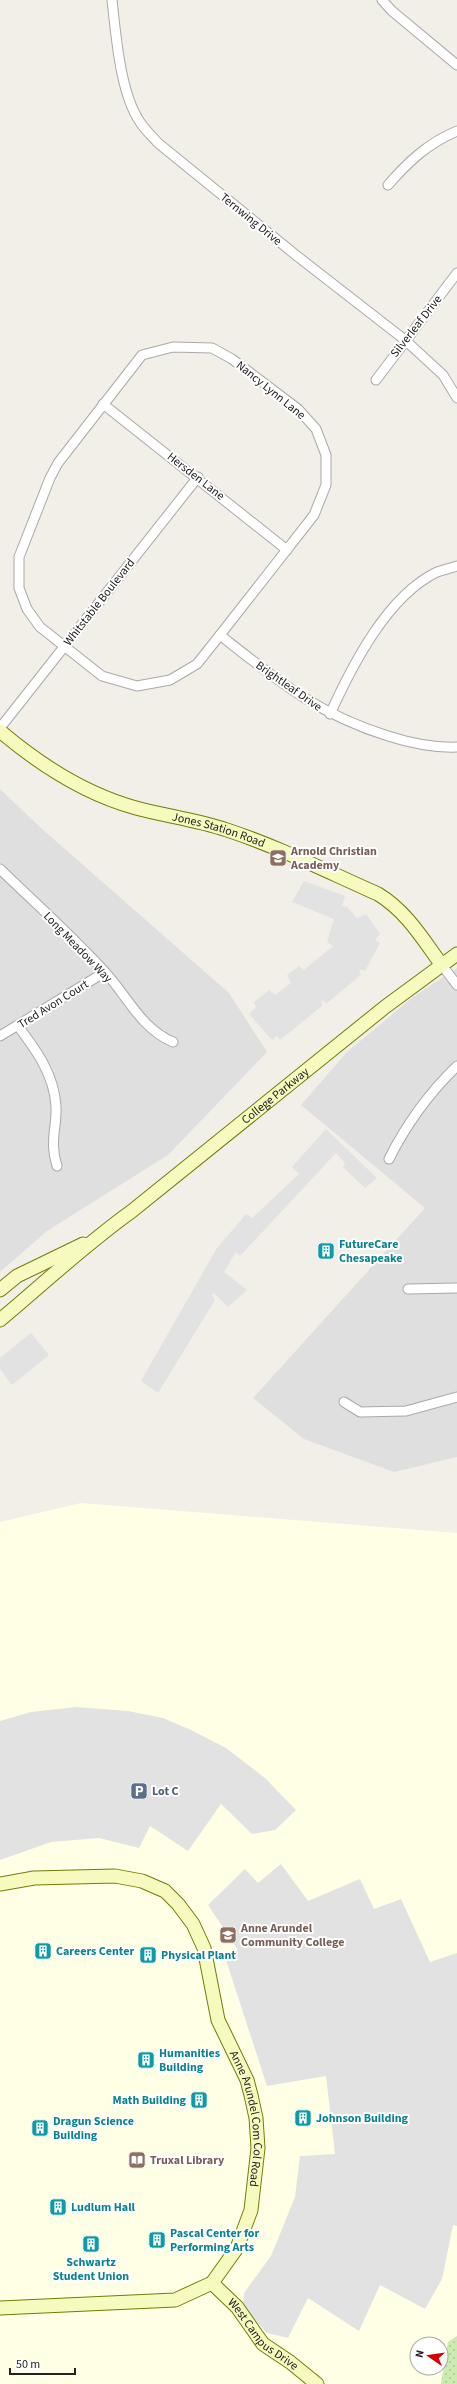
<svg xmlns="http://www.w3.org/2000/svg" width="457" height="2384" viewBox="0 0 457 2384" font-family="'Source Sans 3',sans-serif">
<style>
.residential{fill:#e0dfdf}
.education{fill:#ffffe5;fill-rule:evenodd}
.grass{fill:url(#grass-dots)}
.parking{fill:#e2e2e2}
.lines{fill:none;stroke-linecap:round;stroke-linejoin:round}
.street-casing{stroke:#a9a9a9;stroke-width:11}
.secondary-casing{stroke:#707d05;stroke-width:15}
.street{stroke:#fff;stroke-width:9}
.secondary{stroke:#f7fabf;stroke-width:13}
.labels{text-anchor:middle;stroke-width:4;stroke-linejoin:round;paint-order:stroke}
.street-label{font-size:12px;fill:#222;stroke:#fff}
.education-label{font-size:12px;font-weight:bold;fill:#785e54;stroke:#fff;text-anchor:start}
.culture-label{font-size:12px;font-weight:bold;fill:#0d838f;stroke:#fff;text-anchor:start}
.service-label{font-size:12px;font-weight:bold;fill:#4e5e75;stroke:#fff;text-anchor:start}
</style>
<defs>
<pattern id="grass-dots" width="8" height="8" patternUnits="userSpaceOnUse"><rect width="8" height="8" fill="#cdebb0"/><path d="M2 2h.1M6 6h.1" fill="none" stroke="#b0c997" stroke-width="1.8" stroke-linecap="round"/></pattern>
</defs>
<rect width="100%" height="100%" fill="#f2efe9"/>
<g class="residential">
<path d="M 0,789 L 41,828 L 229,993 L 267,1052 L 168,1155 L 47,1231 L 0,1272 Z"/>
<path d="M 457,968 L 457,1457 L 394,1472 L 304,1439 L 253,1398 L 425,1208 L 301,1105 L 346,1053 L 413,997 Z"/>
</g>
<path class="education" d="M 81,1503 L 457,1533 L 457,2336 L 448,2342 L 441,2384 L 0,2384 L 0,1522 ZM 417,2344 L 441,2344 L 441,2368 L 417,2368 Z"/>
<path class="grass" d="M 457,2336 L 457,2384 L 441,2384 L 448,2342 Z"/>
<g class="parking">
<path d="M 304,881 L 345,896 L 342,906 L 347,907 L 357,918 L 366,914 L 380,934 L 375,940 L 380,943 L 365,971 L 359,969 L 361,975 L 327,1003 L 321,1000 L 322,1006 L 280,1040 L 277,1036 L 272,1040 L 249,1014 L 256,1007 L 254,1002 L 269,990 L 275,995 L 291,983 L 287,975 L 299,966 L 304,970 L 333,946 L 327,942 L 334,919 L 292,902 Z"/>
<path d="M 326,1129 L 377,1178 L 365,1188 L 343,1167 L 345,1163 L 336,1153 L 240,1256 L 236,1252 L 224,1272 L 247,1290 L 228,1307 L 214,1293 L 212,1295 L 215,1300 L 158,1393 L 141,1381 L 217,1248 L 246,1214 L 252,1218 L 299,1174 L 292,1167 Z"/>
<path d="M 31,1333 L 49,1355 L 12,1385 L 0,1369 L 0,1358 Z"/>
<path d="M 76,1707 L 128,1711 L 163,1718 L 191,1730 L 226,1748 L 265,1778 L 296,1810 L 275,1830 L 252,1834 L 221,1804 L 188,1851 L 150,1826 L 139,1848 L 99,1838 L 51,1842 L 0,1860 L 0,1721 L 31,1712 Z"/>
<path d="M 281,1864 L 308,1901 L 360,1879 L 374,1909 L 401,1899 L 430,1962 L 457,1953 L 457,2226 L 453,2225 L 442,2279 L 425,2309 L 380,2285 L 359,2331 L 308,2298 L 288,2338 L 267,2333 L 243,2306 L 244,2293 L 271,2256 L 295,2197 L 300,2156 L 335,2154 L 326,2076 L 267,2086 L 225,1957 L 238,1950 L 208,1905 L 245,1869 L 258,1883 Z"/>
</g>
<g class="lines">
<defs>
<g id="street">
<path d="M 112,0 C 116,35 120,93 140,122 C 145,130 152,136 158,143 L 297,256 L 405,340 L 443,375 L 457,398"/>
<path d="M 382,0 L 392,11 L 457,65"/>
<path d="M 388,185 C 408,162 428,143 457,131"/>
<path d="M 173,347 L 212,348 L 232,359 L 298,409 L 316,429 L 326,455 L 326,485 L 314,515 L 220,635 L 197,664 L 170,680 L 137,686 L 102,676 L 40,627 L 27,609 L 19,588 L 19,557 L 50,478 L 58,463 L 142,355 Z"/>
<path d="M 376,380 L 457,273"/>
<path d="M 103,404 L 287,550"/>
<path d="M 220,635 C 277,680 317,714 388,736 C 410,743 434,748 457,747"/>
<path d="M 330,714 C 352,666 387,596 437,572 C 443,570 450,568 457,566"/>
<path d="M 0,728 L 198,477"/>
<path d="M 0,869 C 35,903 71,935 104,971 C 127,995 140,1028 173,1042"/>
<path d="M 441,964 L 457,985"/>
<path d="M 18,1026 C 36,1050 54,1074 56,1106 C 57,1129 49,1141 57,1166"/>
<path d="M 0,1036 L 105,972"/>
<path d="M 389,1159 C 407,1123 428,1094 457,1066"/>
<path d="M 408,1289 L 457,1288"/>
<path d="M 344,1402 L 360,1412 L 406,1411 L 457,1397"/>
</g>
<g id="secondary">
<path id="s1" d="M 0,731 C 40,765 85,794 136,808 C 166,816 197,820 227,830 C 279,847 328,872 378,894 C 406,911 422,938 441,964"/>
<path d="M 0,1290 L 17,1276 L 83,1244"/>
<path id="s2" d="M 0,1320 C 44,1283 86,1244 132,1211 L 385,1007 L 457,954"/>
<path id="s3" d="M 0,1884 L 34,1878 L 115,1876 L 142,1881 L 165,1891 L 178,1904 L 193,1924 L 204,1948 L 218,2020 L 247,2080 L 251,2095 L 256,2118 L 258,2148 L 251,2210 L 237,2248 L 212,2283 L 175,2300 L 0,2308"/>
<path id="s4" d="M 212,2283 L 237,2307 L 263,2344 L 290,2362 L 317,2384"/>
</g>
</defs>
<use href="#street" class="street-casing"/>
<use href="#secondary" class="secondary-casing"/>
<use href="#street" class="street"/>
<use href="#secondary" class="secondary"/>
</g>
<defs>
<symbol id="school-square" viewBox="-11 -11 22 22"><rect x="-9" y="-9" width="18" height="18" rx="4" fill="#8d6e63" stroke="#fff"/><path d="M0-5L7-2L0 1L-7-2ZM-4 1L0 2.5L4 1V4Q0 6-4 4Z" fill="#fff"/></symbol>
<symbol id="building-square" viewBox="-11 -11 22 22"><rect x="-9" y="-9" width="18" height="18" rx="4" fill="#0f9aa8" stroke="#fff"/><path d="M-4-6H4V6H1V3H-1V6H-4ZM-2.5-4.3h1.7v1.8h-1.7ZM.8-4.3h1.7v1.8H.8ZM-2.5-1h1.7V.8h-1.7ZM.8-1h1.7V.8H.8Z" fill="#fff"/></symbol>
<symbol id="parking-square" viewBox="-11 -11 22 22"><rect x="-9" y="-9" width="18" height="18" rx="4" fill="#5c6f8a" stroke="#fff"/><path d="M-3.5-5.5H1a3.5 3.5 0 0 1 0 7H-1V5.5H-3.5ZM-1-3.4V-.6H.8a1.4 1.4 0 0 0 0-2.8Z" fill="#fff"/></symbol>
<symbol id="university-square" viewBox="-11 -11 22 22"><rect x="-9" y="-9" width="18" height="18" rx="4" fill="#8d6e63" stroke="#fff"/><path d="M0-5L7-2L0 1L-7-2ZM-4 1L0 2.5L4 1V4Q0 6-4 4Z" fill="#fff"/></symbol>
<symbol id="library-square" viewBox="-11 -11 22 22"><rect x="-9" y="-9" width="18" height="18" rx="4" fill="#8d6e63" stroke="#fff"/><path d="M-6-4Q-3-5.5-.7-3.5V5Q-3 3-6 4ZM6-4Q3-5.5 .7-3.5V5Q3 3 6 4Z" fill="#fff"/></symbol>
</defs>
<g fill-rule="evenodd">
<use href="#school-square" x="268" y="848" width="20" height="20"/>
<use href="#building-square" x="316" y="1241" width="20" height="20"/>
<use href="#parking-square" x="129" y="1781" width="20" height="20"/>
<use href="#university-square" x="218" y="1925" width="20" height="20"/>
<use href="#building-square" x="33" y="1941" width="20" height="20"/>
<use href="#building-square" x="138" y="1945" width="20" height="20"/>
<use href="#building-square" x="136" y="2050" width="20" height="20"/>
<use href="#building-square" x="189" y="2090" width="20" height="20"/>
<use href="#building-square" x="293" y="2108" width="20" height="20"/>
<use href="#building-square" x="30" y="2118" width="20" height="20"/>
<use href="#library-square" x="127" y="2150" width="20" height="20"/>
<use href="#building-square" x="48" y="2197" width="20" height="20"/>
<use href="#building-square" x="147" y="2230" width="20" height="20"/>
<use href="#building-square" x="81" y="2234" width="20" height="20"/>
</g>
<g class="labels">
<g class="street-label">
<text transform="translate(251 219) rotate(39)" y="4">Ternwing Drive</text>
<text transform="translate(416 326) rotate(-52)" y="4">Silverleaf Drive</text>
<text transform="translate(271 390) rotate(39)" y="4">Nancy Lynn Lane</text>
<text transform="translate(196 476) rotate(38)" y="4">Hersden Lane</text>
<text transform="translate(99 602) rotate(-52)" y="4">Whitstable Boulevard</text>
<text transform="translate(289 686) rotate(35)" y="4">Brightleaf Drive</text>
<text dy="4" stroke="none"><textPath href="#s1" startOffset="243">Jones Station Road</textPath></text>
<text transform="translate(78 947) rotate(46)" y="4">Long Meadow Way</text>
<text transform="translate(53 1004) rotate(-32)" y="4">Tred Avon Court</text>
<text dy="4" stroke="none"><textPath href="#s2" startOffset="355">College Parkway</textPath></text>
<text dy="4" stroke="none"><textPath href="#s3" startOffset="416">Anne Arundel Com Col Road</textPath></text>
<text dy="4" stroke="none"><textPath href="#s4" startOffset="73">West Campus Drive</textPath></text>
</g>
<g class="education-label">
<text x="291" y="855">Arnold Christian<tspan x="291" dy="14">Academy</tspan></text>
<text x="241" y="1932">Anne Arundel<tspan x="241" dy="14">Community College</tspan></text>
<text x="150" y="2164">Truxal Library</text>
</g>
<g class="culture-label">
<text x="339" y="1248">FutureCare<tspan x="339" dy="14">Chesapeake</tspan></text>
<text x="56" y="1955">Careers Center</text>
<text x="161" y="1959">Physical Plant</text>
<text x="159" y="2057">Humanities<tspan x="159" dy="14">Building</tspan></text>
<text x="186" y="2104" text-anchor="end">Math Building</text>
<text x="316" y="2122">Johnson Building</text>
<text x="53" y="2125">Dragun Science<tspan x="53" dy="14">Building</tspan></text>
<text x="71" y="2211">Ludlum Hall</text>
<text x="170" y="2237">Pascal Center for<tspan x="170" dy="14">Performing Arts</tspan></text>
<text x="91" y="2266" text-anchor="middle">Schwartz<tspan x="91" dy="14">Student Union</tspan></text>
</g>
<g class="service-label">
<text x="152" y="1795">Lot C</text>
</g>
</g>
<g transform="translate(429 2356) rotate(283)"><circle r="19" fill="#ffffff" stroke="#a7a7a7"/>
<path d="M0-3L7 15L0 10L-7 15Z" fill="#d40000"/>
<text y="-6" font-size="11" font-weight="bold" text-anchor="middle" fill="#222222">N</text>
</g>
<path d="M10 2368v6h65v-6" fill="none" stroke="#222222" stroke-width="2"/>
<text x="16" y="2368" font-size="12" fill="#222222" stroke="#ffffff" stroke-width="3" paint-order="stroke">50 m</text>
</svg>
